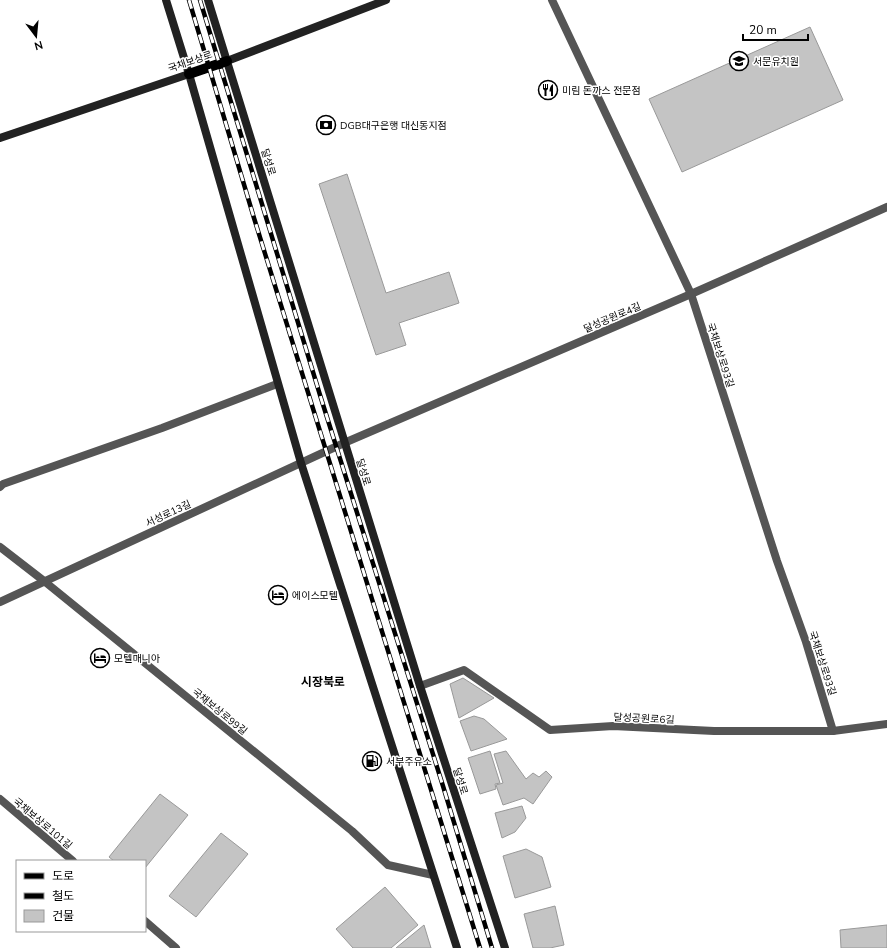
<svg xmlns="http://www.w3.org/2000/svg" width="887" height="948" viewBox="0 0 887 948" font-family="'Nunito Sans','Noto Sans KR',sans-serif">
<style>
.building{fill:#c4c4c4;stroke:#999}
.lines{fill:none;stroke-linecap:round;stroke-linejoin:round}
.service{stroke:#555;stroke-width:8}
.minor{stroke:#555;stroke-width:8}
.tertiary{stroke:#555;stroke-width:8}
.secondary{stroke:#222;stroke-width:8}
.primary{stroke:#000;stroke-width:10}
.rail-casing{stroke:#000;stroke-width:4.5}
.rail{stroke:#fff;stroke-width:3;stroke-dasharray:9;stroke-linecap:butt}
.labels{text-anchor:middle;stroke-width:3;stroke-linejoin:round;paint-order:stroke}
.street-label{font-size:10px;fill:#000;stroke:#fff}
.poi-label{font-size:10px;fill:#000;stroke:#fff;text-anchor:start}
.quarter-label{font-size:12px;font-weight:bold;fill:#000;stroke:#fff}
</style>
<rect width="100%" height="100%" fill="#fff"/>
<g class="building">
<path d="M 810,27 L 843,100 L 682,172 L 649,99 Z"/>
<path d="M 347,174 L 386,293 L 449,272 L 459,303 L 399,323 L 406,345 L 376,355 L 319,184 Z"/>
<path d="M 463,678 L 494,698 L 459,718 L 450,684 Z"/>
<path d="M 474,716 L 484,719 L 507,739 L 471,751 L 460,721 Z"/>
<path d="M 490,751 L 500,783 L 495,784 L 496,789 L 480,794 L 468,758 Z"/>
<path d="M 506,751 L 526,779 L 533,773 L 539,777 L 546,771 L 552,777 L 533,804 L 524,798 L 503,805 L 496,785 L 503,783 L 494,754 Z"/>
<path d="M 160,794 L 188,815 L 145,868 L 145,861 L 114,861 L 109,857 Z"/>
<path d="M 522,806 L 526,818 L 515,832 L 502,838 L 495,813 Z"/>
<path d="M 221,833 L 248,854 L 196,917 L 169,896 Z"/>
<path d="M 526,849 L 542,857 L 551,887 L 515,898 L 503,856 Z"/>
<path d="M 385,887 L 418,925 L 391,948 L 353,948 L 336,929 Z"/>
<path d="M 555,906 L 564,945 L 550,948 L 533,948 L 524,914 Z"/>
<path d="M 424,925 L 431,948 L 396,948 Z"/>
<path d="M 887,925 L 887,948 L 841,948 L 840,930 Z"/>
</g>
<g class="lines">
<path class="service" d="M 0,487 L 3,484 L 162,428 L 277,384"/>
<g class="minor">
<path d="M 552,0 L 691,294 L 777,561 L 806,642 L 833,731"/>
<path d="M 0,547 L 44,581 L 352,831 L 388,865 L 433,875"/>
<path d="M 0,602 L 344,443 L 691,294 L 887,207"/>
<path d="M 420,686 L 464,670 L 550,730 L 613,726 L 714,731 L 833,731 L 887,724"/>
</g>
<g class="tertiary">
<path d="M 0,799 L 73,861"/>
<path d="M 145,921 L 176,948"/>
</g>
<g class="secondary">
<path d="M 166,0 L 189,74 L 301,463 L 457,948"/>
<path d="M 208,0 L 420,686 L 505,948"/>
<path d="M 227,61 L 386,0"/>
<path d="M 0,138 L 189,74"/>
</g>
<path class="primary" d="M 189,74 L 227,61"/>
<defs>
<g id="rail">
<path d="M 189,0 L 254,218 L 480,948"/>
<path d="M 200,0 L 320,395 L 443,786 L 492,948"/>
</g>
</defs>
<use href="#rail" class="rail-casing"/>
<use href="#rail" class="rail"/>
</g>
<defs>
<symbol id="school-ring" viewBox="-11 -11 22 22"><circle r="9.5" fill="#fff" stroke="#000" stroke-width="1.5"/><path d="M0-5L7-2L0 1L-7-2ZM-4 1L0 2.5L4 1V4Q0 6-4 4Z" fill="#000"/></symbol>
<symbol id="restaurant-ring" viewBox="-11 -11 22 22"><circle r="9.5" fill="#fff" stroke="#000" stroke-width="1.5"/><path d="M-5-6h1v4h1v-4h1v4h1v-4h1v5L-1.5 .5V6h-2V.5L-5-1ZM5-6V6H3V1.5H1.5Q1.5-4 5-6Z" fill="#000"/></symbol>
<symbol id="bank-ring" viewBox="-11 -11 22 22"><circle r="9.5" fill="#fff" stroke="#000" stroke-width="1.5"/><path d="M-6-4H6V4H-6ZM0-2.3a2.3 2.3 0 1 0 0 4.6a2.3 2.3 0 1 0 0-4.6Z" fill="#000"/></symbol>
<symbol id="hotel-ring" viewBox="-11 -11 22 22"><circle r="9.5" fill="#fff" stroke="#000" stroke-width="1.5"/><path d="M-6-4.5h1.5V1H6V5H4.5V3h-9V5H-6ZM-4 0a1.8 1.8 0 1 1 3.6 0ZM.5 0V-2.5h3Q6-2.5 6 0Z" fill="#000"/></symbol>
<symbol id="fuel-ring" viewBox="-11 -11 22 22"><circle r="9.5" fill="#fff" stroke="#000" stroke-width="1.5"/><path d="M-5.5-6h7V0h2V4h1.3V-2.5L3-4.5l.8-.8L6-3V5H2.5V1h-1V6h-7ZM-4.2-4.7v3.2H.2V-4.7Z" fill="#000"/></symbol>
</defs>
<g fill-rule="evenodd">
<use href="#school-ring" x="728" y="50" width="22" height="22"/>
<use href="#restaurant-ring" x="537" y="79" width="22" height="22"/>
<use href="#bank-ring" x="315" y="114" width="22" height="22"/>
<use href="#hotel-ring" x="267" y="584" width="22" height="22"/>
<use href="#hotel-ring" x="89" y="647" width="22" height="22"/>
<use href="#fuel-ring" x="361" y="750" width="22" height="22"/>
</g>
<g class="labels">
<g class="street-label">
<text transform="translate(190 61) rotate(-19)" y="4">국채보상로</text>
<text transform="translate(269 162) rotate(73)" y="4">달성로</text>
<text transform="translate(612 317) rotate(-23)" y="4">달성공원로4길</text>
<text transform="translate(721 355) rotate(72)" y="4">국채보상로93길</text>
<text transform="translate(364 472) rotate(73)" y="4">달성로</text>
<text transform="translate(168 513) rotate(-25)" y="4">서성로13길</text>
<text transform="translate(823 663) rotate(72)" y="4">국채보상로93길</text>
<text transform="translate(220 711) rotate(39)" y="4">국채보상로99길</text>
<text transform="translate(644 718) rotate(3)" y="4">달성공원로6길</text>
<text transform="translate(461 781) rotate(72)" y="4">달성로</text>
<text transform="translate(43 823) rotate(40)" y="4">국채보상로101길</text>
</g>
<g class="poi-label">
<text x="753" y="65">서문유치원</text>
<text x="562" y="94">미림 돈까스 전문점</text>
<text x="340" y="129">DGB대구은행 대신동지점</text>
<text x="292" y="599">에이스모텔</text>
<text x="114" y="662">모텔매니아</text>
<text x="386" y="765">서부주유소</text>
</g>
<g class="quarter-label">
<text x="323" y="686">시장북로</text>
</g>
</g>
<rect x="16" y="860" width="130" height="72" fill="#ffffff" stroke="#999999"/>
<rect x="24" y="873" width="20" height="6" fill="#000000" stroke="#999999"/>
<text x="52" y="880" font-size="12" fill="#000000">도로</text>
<rect x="24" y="893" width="20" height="6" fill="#000000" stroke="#999999"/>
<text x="52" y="900" font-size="12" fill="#000000">철도</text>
<rect x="24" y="910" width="20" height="12" fill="#c4c4c4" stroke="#999999"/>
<text x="52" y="920" font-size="12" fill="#000000">건물</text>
<g transform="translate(36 36) rotate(164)" stroke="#ffffff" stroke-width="3" paint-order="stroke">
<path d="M0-3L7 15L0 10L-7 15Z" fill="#000000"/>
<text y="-6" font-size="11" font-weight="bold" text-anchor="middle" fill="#000000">N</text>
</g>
<path d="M743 34v6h65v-6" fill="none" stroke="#000000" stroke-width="2"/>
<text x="749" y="34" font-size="12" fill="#000000" stroke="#ffffff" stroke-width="3" paint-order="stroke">20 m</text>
</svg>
